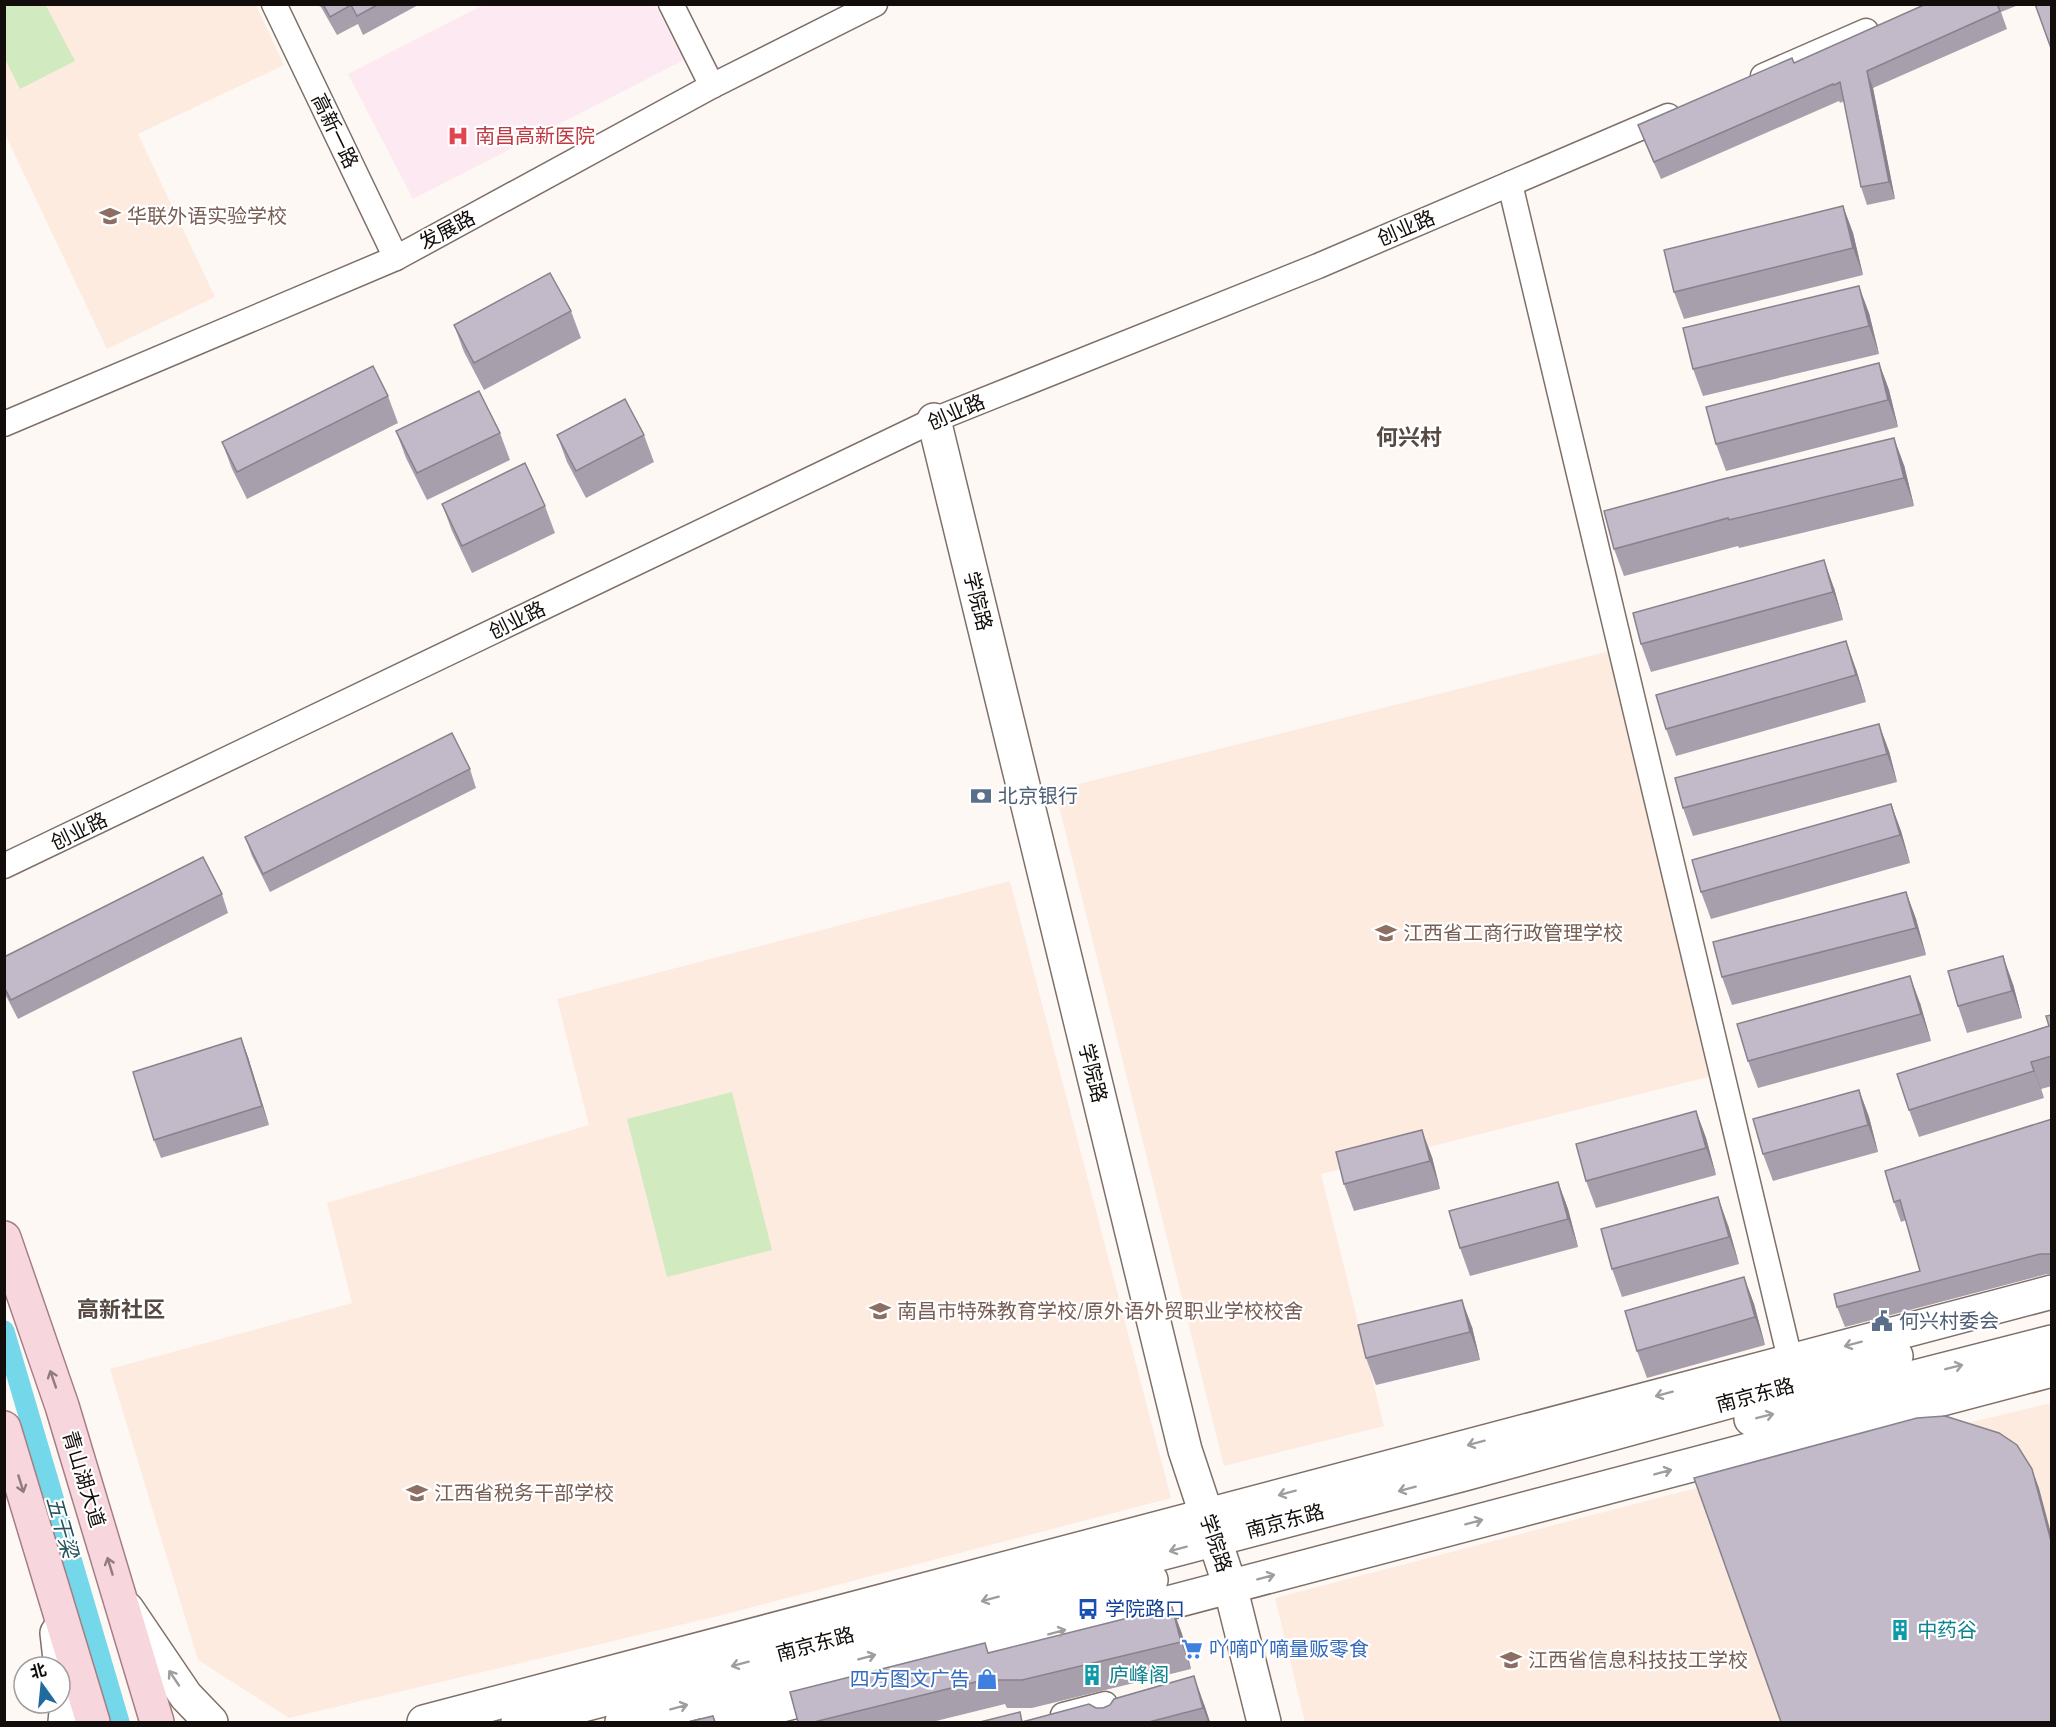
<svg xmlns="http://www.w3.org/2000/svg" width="2056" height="1727" viewBox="0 0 2056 1727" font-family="'Asap Condensed','Noto Sans SC',sans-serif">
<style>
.built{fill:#fdebe0}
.medical{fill:#fce9f2}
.pitch{fill:#d2eabf}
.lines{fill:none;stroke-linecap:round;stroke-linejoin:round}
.canal{stroke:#74d8ea;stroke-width:21}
.street-casing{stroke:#7e7068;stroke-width:27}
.secondary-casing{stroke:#7e7068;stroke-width:36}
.primary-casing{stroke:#a47e85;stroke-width:36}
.street{stroke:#fff;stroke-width:24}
.secondary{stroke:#fff;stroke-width:33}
.primary{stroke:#f8d6dd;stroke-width:33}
.wall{fill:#a7a0ac}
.shaded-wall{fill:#88828c}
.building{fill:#c2bac8;stroke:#88828c;stroke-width:1.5}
.oneway{stroke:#a09e9d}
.oneway2{stroke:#907c7e}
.labels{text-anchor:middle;stroke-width:4.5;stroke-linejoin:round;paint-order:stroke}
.street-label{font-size:20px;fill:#120d0a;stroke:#fff}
.health-label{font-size:20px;fill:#be3a42;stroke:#fff;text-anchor:start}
.education-label{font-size:20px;fill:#785e54;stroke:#fff;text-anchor:start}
.service-label{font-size:20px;fill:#4e5e75;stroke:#fff;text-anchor:start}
.transit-label{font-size:20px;fill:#164399;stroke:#fff;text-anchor:start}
.culture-label{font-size:20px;fill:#0d838f;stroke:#fff;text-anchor:start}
.shop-label{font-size:20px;fill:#366cbe;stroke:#fff;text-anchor:start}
.water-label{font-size:21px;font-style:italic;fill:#25525a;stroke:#fff}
.quarter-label{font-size:22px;font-weight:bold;fill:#574a42;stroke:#fff}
</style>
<rect width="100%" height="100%" fill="#fef8f4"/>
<g class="built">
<path d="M 5,5 L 256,5 L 284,65 L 138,134 L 215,297 L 107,349 L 5,134 Z"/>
<path d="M 1610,651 L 1716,1075 L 1321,1174 L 1384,1426 L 1224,1466 L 1055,790 Z"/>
<path d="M 1010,881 L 1171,1498 L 718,1616 L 289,1718 L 198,1660 L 110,1369 L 352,1303 L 327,1203 L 589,1125 L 557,999 Z"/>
<path d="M 2051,1403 L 2051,1722 L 1305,1722 L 1275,1598 L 1673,1494 Z"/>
</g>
<path class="medical" d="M 483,5 L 655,5 L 684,60 L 413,199 L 348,74 Z"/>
<g class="pitch">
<path d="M 45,4 L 75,61 L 20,89 L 5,59 L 5,5 Z"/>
<path d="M 732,1092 L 772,1250 L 667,1277 L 627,1119 Z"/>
</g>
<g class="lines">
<path class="canal" d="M 4,1331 L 119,1722"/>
<defs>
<g id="street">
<path d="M 274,4 L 396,258"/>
<path d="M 671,4 L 712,86"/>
<path d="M 1763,76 L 1866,31"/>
<path d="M 1510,184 L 1794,1376"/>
<path d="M 4,424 L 396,258 L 712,86 L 875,4"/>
<path d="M 4,866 L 934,420 L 1318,266 L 1668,116"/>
<path d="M 1063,1715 L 1105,1704 L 1110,1722"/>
</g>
<g id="secondary">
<path d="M 934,420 L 1185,1450 L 1230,1586 L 1264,1722"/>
<path d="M 1751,1419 L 2052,1342"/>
<path d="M 127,1609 L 186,1696 L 211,1722"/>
<path d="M 57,1633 L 66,1712 L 65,1722"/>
<path d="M 944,1662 L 2052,1370"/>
<path d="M 424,1722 L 2052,1292"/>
<path d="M 518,1722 L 1464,1474 L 1896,1356"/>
<path d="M 622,1722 L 1151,1580"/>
<path d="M 716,1722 L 836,1691"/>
</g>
<g id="primary">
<path d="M 4,1238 L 62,1406 L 157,1722"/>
<path d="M 4,1428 L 93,1722"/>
</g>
</defs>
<use href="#street" class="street-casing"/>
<use href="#secondary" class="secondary-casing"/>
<use href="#primary" class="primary-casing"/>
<use href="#street" class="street"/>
<use href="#secondary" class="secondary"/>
<use href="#primary" class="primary"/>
</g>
<g class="wall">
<path d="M 315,4 L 420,4 L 363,35 L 358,24 L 337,35 L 321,7 Z"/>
<path d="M 1926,4 L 2021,4 L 2001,12 L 2007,29 L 1873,88 L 1895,199 L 1867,205 L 1861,187 L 1844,101 L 1840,103 L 1839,101 L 1661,179 L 1645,143 L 1638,125 L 1794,63 Z"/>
<path d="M 1843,206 L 1853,233 L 1863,275 L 1684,319 L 1674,292 Z"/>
<path d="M 571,311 L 581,338 L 484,390 L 464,352 L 454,325 Z"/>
<path d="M 1869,313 L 1879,354 L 1703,396 L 1693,369 Z"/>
<path d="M 1879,363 L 1889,390 L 1898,427 L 1726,471 L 1716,444 Z"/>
<path d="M 388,396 L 398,423 L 247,499 L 232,469 L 222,442 Z"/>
<path d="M 396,431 L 500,433 L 510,460 L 427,500 L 406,458 Z"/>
<path d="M 557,435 L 644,435 L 654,462 L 586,498 L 567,462 Z"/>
<path d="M 1904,465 L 1914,506 L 1739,548 L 1738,546 L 1624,576 L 1614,549 Z"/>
<path d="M 442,504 L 545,506 L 555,533 L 472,573 L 452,531 Z"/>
<path d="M 1834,588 L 1843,620 L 1651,672 L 1641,644 Z"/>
<path d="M 1856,669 L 1866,702 L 1676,756 L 1666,729 Z"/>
<path d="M 1889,751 L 1897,782 L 1693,836 L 1683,808 Z"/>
<path d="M 470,769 L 476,788 L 270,892 L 252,856 L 245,837 Z"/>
<path d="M 1891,804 L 1901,831 L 1910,863 L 1711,919 L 1701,892 Z"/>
<path d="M 1906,892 L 1916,919 L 1926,955 L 1732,1005 L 1722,977 Z"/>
<path d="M 222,894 L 228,913 L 18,1019 L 4,992 L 4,957 Z"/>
<path d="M 2013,984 L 2022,1018 L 1967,1033 L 1958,1006 Z"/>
<path d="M 1920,1003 L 1931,1041 L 1758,1088 L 1748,1061 Z"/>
<path d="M 2052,1015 L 2052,1086 L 2041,1089 L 2044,1098 L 1919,1137 L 1909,1110 L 2049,1026 Z"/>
<path d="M 241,1038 L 248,1057 L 269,1125 L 161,1158 L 154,1140 Z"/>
<path d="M 1859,1090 L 1869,1117 L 1878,1152 L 1773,1181 L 1763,1154 Z"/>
<path d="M 1696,1111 L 1706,1138 L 1716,1175 L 1596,1208 L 1586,1181 Z"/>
<path d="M 2052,1119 L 2052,1274 L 2047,1274 L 1845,1327 L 1837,1307 L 1920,1271 L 1906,1220 L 1901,1222 L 1894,1202 Z"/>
<path d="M 1432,1157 L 1440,1189 L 1354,1211 L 1344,1184 Z"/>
<path d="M 1558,1182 L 1568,1209 L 1578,1247 L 1470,1276 L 1460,1248 Z"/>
<path d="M 1728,1225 L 1739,1264 L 1622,1297 L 1612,1269 Z"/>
<path d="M 1744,1277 L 1754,1304 L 1765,1345 L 1647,1378 L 1637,1351 Z"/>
<path d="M 1472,1327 L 1480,1360 L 1376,1385 L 1366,1358 Z"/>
<path d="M 1172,1607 L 1182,1634 L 1191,1669 L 1032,1708 L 1007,1708 L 1005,1704 L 932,1722 L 798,1722 L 989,1653 Z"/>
<path d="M 1204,1704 L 1210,1722 L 980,1722 L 1023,1721 L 1096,1708 Z"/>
</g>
<g class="shaded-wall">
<path d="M 1867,71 L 1873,88 L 1895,199 L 1889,182 Z"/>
<path d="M 1843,206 L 1853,233 L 1863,275 L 1853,248 Z"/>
<path d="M 1859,286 L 1869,313 L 1879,354 L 1869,326 Z"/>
<path d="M 1879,363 L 1889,390 L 1898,427 L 1888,400 Z"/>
<path d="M 1894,438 L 1904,465 L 1914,506 L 1904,478 Z"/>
<path d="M 1824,560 L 1834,588 L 1843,620 L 1833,592 Z"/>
<path d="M 1846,641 L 1856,669 L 1866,702 L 1856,675 Z"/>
<path d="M 1879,724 L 1889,751 L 1897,782 L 1887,754 Z"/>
<path d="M 1891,804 L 1901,831 L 1910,863 L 1900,835 Z"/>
<path d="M 1906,892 L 1916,919 L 1926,955 L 1916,928 Z"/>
<path d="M 2003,956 L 2013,984 L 2022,1018 L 2012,991 Z"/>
<path d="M 1910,976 L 1920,1003 L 1931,1041 L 1921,1014 Z"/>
<path d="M 241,1038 L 248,1057 L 269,1125 L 262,1106 Z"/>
<path d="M 2031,1062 L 2041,1089 L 2044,1098 L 2034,1071 Z"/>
<path d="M 1859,1090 L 1869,1117 L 1878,1152 L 1868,1125 Z"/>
<path d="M 1696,1111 L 1706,1138 L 1716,1175 L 1706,1148 Z"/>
<path d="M 1422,1130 L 1432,1157 L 1440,1189 L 1430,1161 Z"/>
<path d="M 1558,1182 L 1568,1209 L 1578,1247 L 1568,1219 Z"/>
<path d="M 1718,1197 L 1728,1225 L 1739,1264 L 1729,1237 Z"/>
<path d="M 1744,1277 L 1754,1304 L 1765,1345 L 1755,1317 Z"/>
<path d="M 1462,1300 L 1472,1327 L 1480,1360 L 1470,1332 Z"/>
<path d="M 2032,1469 L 2039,1488 L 2052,1537 L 2052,1545 Z"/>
<path d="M 1172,1607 L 1182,1634 L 1191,1669 L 1181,1642 Z"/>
<path d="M 1194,1676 L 1204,1704 L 1210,1722 L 1208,1722 L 1203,1708 Z"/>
</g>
<g class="building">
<path d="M 323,4 L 379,4 L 357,16 L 351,5 L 330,17 Z"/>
<path d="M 1926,4 L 1997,4 L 2000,11 L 1867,71 L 1889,182 L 1861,187 L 1840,82 L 1834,85 L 1833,84 L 1654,162 L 1638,125 L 1792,58 L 1794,63 Z"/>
<path d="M 2035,4 L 2052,4 L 2052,51 Z"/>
<path d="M 1843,206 L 1853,248 L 1674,292 L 1664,250 Z"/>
<path d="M 550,273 L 571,311 L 474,363 L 454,325 Z"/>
<path d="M 1859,286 L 1869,326 L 1693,369 L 1683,328 Z"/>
<path d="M 1879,363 L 1888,400 L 1716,444 L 1706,407 Z"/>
<path d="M 373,366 L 388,396 L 237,472 L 222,442 Z"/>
<path d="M 479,391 L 500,433 L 417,473 L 396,431 Z"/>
<path d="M 625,399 L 644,435 L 576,471 L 557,435 Z"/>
<path d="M 1894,438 L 1904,478 L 1729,520 L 1728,518 L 1614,549 L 1604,511 L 1719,480 Z"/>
<path d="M 525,463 L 545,506 L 462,546 L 442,504 Z"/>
<path d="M 1824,560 L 1833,592 L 1641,644 L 1633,613 Z"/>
<path d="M 1846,641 L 1856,675 L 1666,729 L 1656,695 Z"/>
<path d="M 1879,724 L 1887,754 L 1683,808 L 1675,778 Z"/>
<path d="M 452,733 L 470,769 L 263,874 L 245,837 Z"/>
<path d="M 1891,804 L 1900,835 L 1701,892 L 1692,860 Z"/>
<path d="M 203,857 L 222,894 L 11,1000 L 4,987 L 4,957 Z"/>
<path d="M 1906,892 L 1916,928 L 1722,977 L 1713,942 Z"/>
<path d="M 2003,956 L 2012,991 L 1958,1006 L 1948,971 Z"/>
<path d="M 1910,976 L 1921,1014 L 1748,1061 L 1737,1024 Z"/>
<path d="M 2052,1015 L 2052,1056 L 2031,1062 L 2034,1071 L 1909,1110 L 1897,1074 L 2049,1026 L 2046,1016 Z"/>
<path d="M 241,1038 L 262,1106 L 154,1140 L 133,1072 Z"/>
<path d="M 1859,1090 L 1868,1125 L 1763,1154 L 1753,1119 Z"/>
<path d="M 1696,1111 L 1706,1148 L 1586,1181 L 1576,1144 Z"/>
<path d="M 2052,1119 L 2052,1255 L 2050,1254 L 2040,1254 L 1837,1307 L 1834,1294 L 1920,1271 L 1900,1200 L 1894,1202 L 1885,1171 Z"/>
<path d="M 1422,1130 L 1430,1161 L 1344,1184 L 1336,1152 Z"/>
<path d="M 1558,1182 L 1568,1219 L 1460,1248 L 1449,1211 Z"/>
<path d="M 1718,1197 L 1729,1237 L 1612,1269 L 1601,1229 Z"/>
<path d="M 1744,1277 L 1755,1317 L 1637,1351 L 1625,1311 Z"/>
<path d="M 1462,1300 L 1470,1332 L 1366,1358 L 1358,1325 Z"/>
<path d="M 1945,1416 L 1999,1433 L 2017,1445 L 2032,1469 L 2052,1545 L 2052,1722 L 1781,1722 L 1694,1478 L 1917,1418 Z"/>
<path d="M 1172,1607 L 1181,1642 L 1022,1680 L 997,1680 L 996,1677 L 814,1722 L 798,1722 L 790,1692 L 985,1643 L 988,1653 Z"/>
<path d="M 1194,1676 L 1203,1708 L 1149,1722 L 980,1722 L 1020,1712 L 1022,1722 L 1089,1704 L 1096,1708 L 1103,1708 L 1110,1705 L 1114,1699 Z"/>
<path d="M 713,1716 L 715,1722 L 688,1722 Z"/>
</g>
<defs><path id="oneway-shaft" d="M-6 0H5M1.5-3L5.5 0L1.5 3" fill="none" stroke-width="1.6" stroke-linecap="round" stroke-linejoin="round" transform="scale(1.5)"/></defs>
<g class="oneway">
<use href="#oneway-shaft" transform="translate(1853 1344) rotate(165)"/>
<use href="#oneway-shaft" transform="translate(1954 1367) rotate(-14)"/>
<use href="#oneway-shaft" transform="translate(1664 1394) rotate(165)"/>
<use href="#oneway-shaft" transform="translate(1765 1416) rotate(-14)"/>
<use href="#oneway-shaft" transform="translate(1476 1443) rotate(165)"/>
<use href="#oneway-shaft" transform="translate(1663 1472) rotate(-15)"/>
<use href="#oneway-shaft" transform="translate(1407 1489) rotate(165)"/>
<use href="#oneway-shaft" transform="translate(1287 1493) rotate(165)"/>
<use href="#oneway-shaft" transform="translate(1474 1522) rotate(-15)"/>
<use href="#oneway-shaft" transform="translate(1178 1549) rotate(165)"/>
<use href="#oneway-shaft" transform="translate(1266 1577) rotate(-15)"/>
<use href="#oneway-shaft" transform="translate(990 1599) rotate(165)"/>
<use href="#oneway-shaft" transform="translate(1057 1632) rotate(-15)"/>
<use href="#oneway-shaft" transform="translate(867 1657) rotate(-15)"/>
<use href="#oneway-shaft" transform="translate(740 1664) rotate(165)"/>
<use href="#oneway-shaft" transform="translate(174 1678) rotate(-124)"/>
<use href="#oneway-shaft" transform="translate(679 1707) rotate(-15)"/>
</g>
<g class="oneway2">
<use href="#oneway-shaft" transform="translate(53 1379) rotate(-109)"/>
<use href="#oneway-shaft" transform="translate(21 1484) rotate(73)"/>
<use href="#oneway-shaft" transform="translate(110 1566) rotate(-107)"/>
</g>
<defs>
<symbol id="hospital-bare" viewBox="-9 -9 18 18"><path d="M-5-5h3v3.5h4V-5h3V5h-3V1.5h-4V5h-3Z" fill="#e0444e" stroke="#fff" stroke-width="2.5" paint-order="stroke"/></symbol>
<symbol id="school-bare" viewBox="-9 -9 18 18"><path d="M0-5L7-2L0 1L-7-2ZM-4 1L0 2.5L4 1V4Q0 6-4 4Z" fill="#8d6e63" stroke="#fff" stroke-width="2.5" paint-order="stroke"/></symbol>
<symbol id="bank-bare" viewBox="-9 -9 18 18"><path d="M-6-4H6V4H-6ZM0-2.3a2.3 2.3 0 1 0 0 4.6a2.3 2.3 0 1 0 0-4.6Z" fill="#5c6f8a" stroke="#fff" stroke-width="2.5" paint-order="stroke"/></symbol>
<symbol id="university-bare" viewBox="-9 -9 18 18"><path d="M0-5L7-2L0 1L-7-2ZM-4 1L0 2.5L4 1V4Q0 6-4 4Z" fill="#8d6e63" stroke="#fff" stroke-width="2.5" paint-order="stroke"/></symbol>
<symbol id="civic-bare" viewBox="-9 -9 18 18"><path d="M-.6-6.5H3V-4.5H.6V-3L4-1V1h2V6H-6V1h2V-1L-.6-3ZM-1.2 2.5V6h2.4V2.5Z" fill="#5c6f8a" stroke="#fff" stroke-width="2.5" paint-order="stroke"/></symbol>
<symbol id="bus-bare" viewBox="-9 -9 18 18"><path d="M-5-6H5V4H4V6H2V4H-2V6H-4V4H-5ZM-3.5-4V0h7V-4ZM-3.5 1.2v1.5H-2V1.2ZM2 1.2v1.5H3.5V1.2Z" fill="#1a4fb4" stroke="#fff" stroke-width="2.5" paint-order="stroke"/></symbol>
<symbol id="building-bare" viewBox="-9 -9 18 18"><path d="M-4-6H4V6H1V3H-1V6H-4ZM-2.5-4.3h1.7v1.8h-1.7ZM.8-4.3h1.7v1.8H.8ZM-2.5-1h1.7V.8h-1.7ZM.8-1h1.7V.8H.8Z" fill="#0f9aa8" stroke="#fff" stroke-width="2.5" paint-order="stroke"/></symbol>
<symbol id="supermarket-bare" viewBox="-9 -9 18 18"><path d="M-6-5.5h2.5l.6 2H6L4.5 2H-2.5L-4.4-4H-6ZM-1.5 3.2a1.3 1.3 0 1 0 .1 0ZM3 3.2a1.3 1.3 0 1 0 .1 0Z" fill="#3f7fe0" stroke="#fff" stroke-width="2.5" paint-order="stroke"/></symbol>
<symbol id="shop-bare" viewBox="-9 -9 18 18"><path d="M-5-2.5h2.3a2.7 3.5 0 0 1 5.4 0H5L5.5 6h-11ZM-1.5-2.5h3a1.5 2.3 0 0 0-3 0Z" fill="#3f7fe0" stroke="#fff" stroke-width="2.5" paint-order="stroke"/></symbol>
</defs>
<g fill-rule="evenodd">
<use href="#hospital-bare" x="443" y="121" width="30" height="30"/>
<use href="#school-bare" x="95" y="201" width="30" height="30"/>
<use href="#bank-bare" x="966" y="781" width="30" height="30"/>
<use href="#university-bare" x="1371" y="918" width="30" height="30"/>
<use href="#school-bare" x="865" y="1296" width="30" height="30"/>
<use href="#civic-bare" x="1867" y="1306" width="30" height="30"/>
<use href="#university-bare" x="402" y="1478" width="30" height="30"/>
<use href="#bus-bare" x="1073" y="1594" width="30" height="30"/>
<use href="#building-bare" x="1885" y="1615" width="30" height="30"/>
<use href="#supermarket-bare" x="1177" y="1634" width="30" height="30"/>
<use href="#school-bare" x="1496" y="1645" width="30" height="30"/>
<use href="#building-bare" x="1077" y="1660" width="30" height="30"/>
<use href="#shop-bare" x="972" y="1664" width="30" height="30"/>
</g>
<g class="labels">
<g class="street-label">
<text transform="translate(335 131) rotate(64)" y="7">高新一路</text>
<text transform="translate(1406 228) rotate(-23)" y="7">创业路</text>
<text transform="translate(447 230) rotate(-28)" y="7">发展路</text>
<text transform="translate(956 412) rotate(-23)" y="7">创业路</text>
<text transform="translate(978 601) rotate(76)" y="7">学院路</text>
<text transform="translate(517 620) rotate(-26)" y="7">创业路</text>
<text transform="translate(79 831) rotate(-26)" y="7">创业路</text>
<text transform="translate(1093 1073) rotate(76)" y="7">学院路</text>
<text transform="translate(1755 1395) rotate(-15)" y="7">南京东路</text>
<text transform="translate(84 1479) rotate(73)" y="7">青山湖大道</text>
<text transform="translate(1285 1521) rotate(-15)" y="7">南京东路</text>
<text transform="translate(1216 1543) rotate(72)" y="7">学院路</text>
<text transform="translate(815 1644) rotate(-15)" y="7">南京东路</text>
</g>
<g class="health-label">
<text x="475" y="143">南昌高新医院</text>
</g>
<g class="education-label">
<text x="127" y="223">华联外语实验学校</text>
<text x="1403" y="940">江西省工商行政管理学校</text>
<text x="897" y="1318">南昌市特殊教育学校/原外语外贸职业学校校舍</text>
<text x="434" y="1500">江西省税务干部学校</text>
<text x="1528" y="1667">江西省信息科技技工学校</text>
</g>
<g class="service-label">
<text x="998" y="803">北京银行</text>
<text x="1899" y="1328">何兴村委会</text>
</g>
<g class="transit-label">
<text x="1105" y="1616">学院路口</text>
</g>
<g class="culture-label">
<text x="1917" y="1637">中药谷</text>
<text x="1109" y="1682">庐峰阁</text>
</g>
<g class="shop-label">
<text x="1209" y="1656">吖嘀吖嘀量贩零食</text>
<text x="970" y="1686" text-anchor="end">四方图文广告</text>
</g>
<g class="water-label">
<text transform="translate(62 1527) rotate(74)" y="7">五干梁</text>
</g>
<g class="quarter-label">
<text x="1409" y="445">何兴村</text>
<text x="121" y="1317">高新社区</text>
</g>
</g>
<rect width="2056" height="1727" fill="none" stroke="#120d0a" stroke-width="12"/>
<g transform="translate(42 1685) rotate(345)"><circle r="28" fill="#ffffff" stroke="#a09e9d" stroke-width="1.5"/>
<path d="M0-4.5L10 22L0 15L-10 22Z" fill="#206a9d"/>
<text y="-9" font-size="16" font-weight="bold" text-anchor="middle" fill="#120d0a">北</text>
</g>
</svg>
